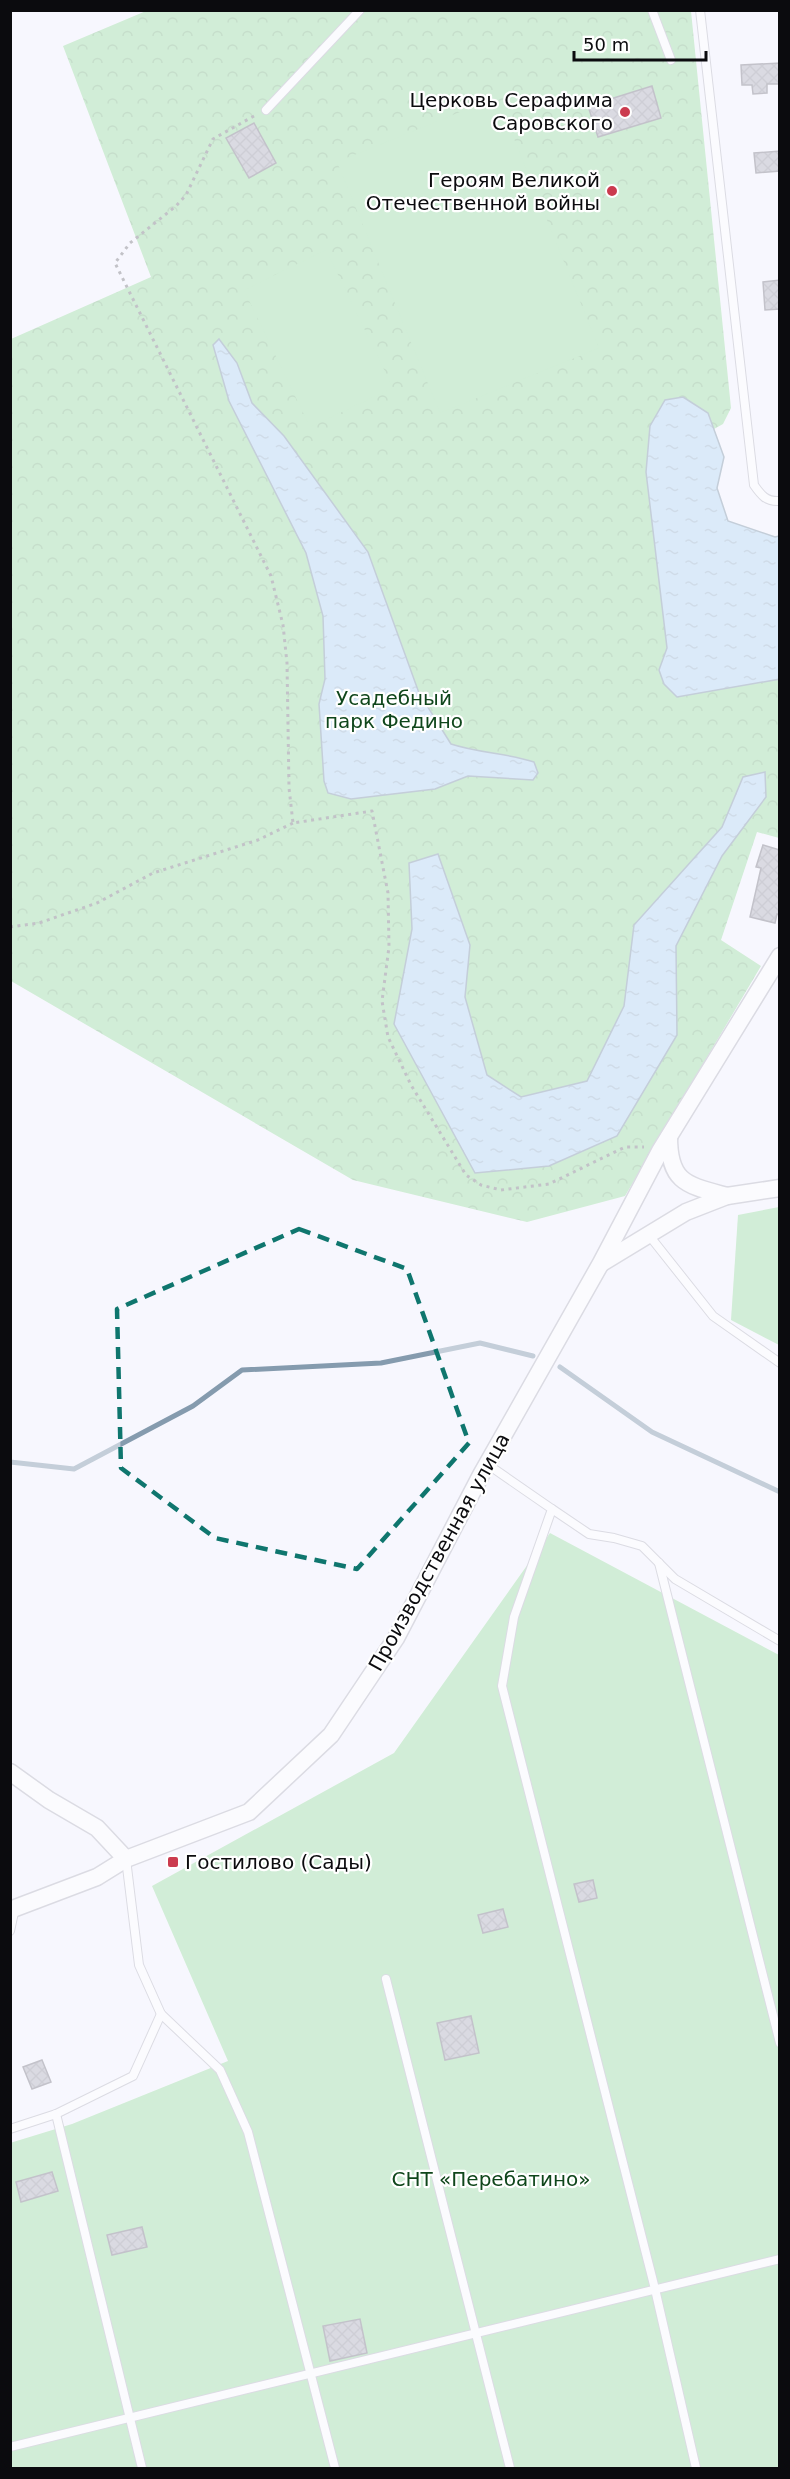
<svg xmlns="http://www.w3.org/2000/svg" width="790" height="2479" viewBox="0 0 790 2479" font-family="'DejaVu Sans',sans-serif">
<style>
.park{fill:url(#park-crowns)}
.garden{fill:#a2e0a8}
.water{fill:url(#water-ripples);stroke:#859bae;stroke-width:1.5}
.lines{fill:none;stroke-linecap:round;stroke-linejoin:round}
.stream{stroke:#859bae;stroke-width:5}
.building{fill:url(#building-cross-hatch);stroke:#83828d;stroke-width:1.5}
.service-casing{stroke:#b9b9c4;stroke-width:10}
.minor-casing{stroke:#b9b9c4;stroke-width:19}
.path{stroke:#828287;stroke-width:3;stroke-dasharray:3 4.5;stroke-linecap:butt}
.service{stroke:#fff;stroke-width:8}
.minor{stroke:#fff;stroke-width:16}
.marked{fill:none;stroke:#0f766e;stroke-width:4.5;stroke-dasharray:12 8;stroke-linejoin:round}
.poi-dot{fill:#cb3b4f;stroke:#fff;stroke-width:2}
.labels{text-anchor:middle;stroke-width:4.5;stroke-linejoin:round;paint-order:stroke}
.poi-label{font-size:20px;fill:#0b0b0e;stroke:#fff;text-anchor:end}
.park-label{font-size:20px;fill:#0f461b;stroke:#fff}
.street-label{font-size:20px;fill:#0b0b0e;stroke:#fff}
</style>
<defs>
<pattern id="park-crowns" width="20" height="18" patternUnits="userSpaceOnUse" patternTransform="scale(1.5)"><rect width="20" height="18" fill="#a2e0a8"/><path d="M2 6a3 3 0 1 1 6 0M12 15a3 3 0 1 1 6 0" fill="none" stroke="#8abf8f"/></pattern>
<pattern id="water-ripples" width="26" height="14" patternUnits="userSpaceOnUse" patternTransform="scale(1.5)"><rect width="26" height="14" fill="#b9d9f3"/><path d="M2 4q2-2 4 0t4 0M15 11q2-2 4 0t4 0" fill="none" stroke="#9eb9cf"/></pattern>
<pattern id="building-cross-hatch" width="8" height="8" patternUnits="userSpaceOnUse" patternTransform="scale(1.5)"><rect width="8" height="8" fill="#b7b7c2"/><path d="M0 0l8 8M0 8l8-8" fill="none" stroke="#9c9ca6"/></pattern>
</defs>
<rect width="100%" height="100%" fill="#f7f7fe"/>
<path class="park" d="M 146,11 L 691,11 L 731,408 L 723,424 L 714,429 L 724,457 L 717,488 L 728,522 L 775,537 L 779,536 L 779,838 L 757,832 L 721,940 L 761,966 L 625,1196 L 527,1222 L 353,1180 L 11,981 L 11,339 L 151,277 L 63,46 Z"/>
<g class="garden">
<path d="M 497,97 L 599,348 L 440,413 L 337,162 Z"/>
<path d="M 326,250 L 393,388 L 310,427 L 244,290 Z"/>
<path d="M 779,1207 L 780,1207 L 779,1345 L 731,1320 L 738,1215 Z"/>
<path d="M 550,1533 L 779,1655 L 779,2468 L 11,2468 L 10,2143 L 72,2124 L 228,2061 L 152,1886 L 394,1753 Z"/>
</g>
<g class="water">
<path d="M 219,339 L 237,363 L 252,403 L 284,436 L 368,552 L 419,693 L 451,744 C 478,753 507,753 534,762 L 538,773 L 533,780 L 468,776 L 435,789 L 351,799 L 328,793 L 324,781 L 319,704 L 325,679 L 323,616 L 306,553 L 229,401 L 213,345 Z"/>
<path d="M 683,397 L 708,413 L 724,457 L 717,488 L 728,521 L 775,537 L 779,536 L 780,679 L 677,697 L 664,684 L 659,670 L 667,648 L 646,472 L 650,426 L 665,400 Z"/>
<path d="M 765,772 L 766,797 L 722,856 L 676,946 L 677,1035 L 617,1136 L 549,1166 L 475,1173 L 394,1024 L 412,929 L 409,863 L 438,854 L 470,945 L 465,997 L 487,1075 L 521,1097 L 587,1081 L 624,1006 L 634,925 L 722,827 L 743,777 Z"/>
</g>
<g class="lines">
<g class="stream">
<path d="M 560,1367 L 652,1432 L 780,1492"/>
<path d="M 10,1462 L 74,1469 L 193,1406 L 242,1370 L 381,1363 L 480,1343 L 533,1356"/>
</g>
</g>
<g class="building">
<path d="M 780,63 L 780,84 L 767,84 L 767,93 L 753,94 L 752,85 L 742,85 L 741,65 Z"/>
<path d="M 652,86 L 661,118 L 598,137 L 588,106 Z"/>
<path d="M 254,123 L 276,163 L 249,178 L 226,138 Z"/>
<path d="M 780,151 L 780,171 L 756,173 L 754,153 Z"/>
<path d="M 780,280 L 780,309 L 765,310 L 763,282 Z"/>
<path d="M 763,845 L 780,850 L 780,915 L 777,914 L 775,923 L 750,917 L 761,868 L 756,867 Z"/>
<path d="M 593,1880 L 597,1898 L 579,1902 L 574,1884 Z"/>
<path d="M 503,1909 L 508,1927 L 483,1933 L 478,1915 Z"/>
<path d="M 471,2016 L 479,2053 L 445,2060 L 437,2023 Z"/>
<path d="M 42,2060 L 51,2082 L 32,2089 L 23,2067 Z"/>
<path d="M 52,2172 L 58,2191 L 21,2202 L 16,2182 Z"/>
<path d="M 142,2227 L 147,2247 L 112,2255 L 107,2235 Z"/>
<path d="M 360,2319 L 367,2353 L 330,2361 L 323,2326 Z"/>
</g>
<g class="lines">
<defs>
<g id="service">
<path d="M 652,10 L 671,60"/>
<path d="M 700,10 L 754,485 C 761,495 766,502 780,501"/>
<path d="M 266,110 L 360,10"/>
<path d="M 648,1234 L 713,1316 L 780,1363"/>
<path d="M 487,1464 L 552,1509 L 514,1617 L 502,1686 L 655,2289 L 696,2468"/>
<path d="M 552,1509 L 589,1534 L 614,1538 L 642,1546 L 675,1579 L 780,1641"/>
<path d="M 659,1563 L 780,2043"/>
<path d="M 126,1859 L 139,1965 L 161,2014 L 220,2070 L 248,2132 L 335,2468"/>
<path d="M 10,1931 L 15,1908"/>
<path d="M 386,1979 L 510,2468"/>
<path d="M 56,2114 L 142,2468"/>
<path d="M 10,2129 L 56,2114 L 133,2076 L 161,2014"/>
<path d="M 10,2447 L 780,2259"/>
</g>
<g id="minor">
<path d="M 669,1137 C 669,1183 687,1185 727,1196"/>
<path d="M 602,1263 L 686,1212 L 727,1196 L 780,1188"/>
<path d="M 10,1772 L 49,1800 L 97,1828 L 126,1859"/>
<path d="M 10,1910 L 97,1877 L 126,1859 L 249,1812 L 331,1735 L 396,1638 L 481,1475 L 601,1263 L 660,1151 L 780,956"/>
</g>
</defs>
<use href="#service" class="service-casing"/>
<use href="#minor" class="minor-casing"/>
<g class="path">
<path d="M 254,116 L 213,139 L 186,195 L 176,206 L 130,243 L 115,263 L 271,576 L 283,625 L 287,663 L 289,788 L 293,823 L 372,811 L 388,893 L 389,947 L 382,1001 L 388,1037 L 411,1085 L 466,1175 L 481,1185 L 501,1190 L 549,1184 L 625,1147 L 644,1147"/>
<path d="M 10,927 L 39,923 L 97,903 L 153,873 L 258,840 L 293,823"/>
</g>
<use href="#service" class="service"/>
<use href="#minor" class="minor"/>
</g>
<path d="M0 0H790V2479H0ZM 299,1229 L 407,1269 L 469,1443 L 357,1569 L 215,1538 L 121,1468 L 117,1309 Z" fill="#f7f7fe" fill-opacity=".55" fill-rule="evenodd"/>
<path class="marked" d="M 299,1229 L 407,1269 L 469,1443 L 357,1569 L 215,1538 L 121,1468 L 117,1309 Z"/>
<g class="poi-dot">
<circle cx="625" cy="112" r="6"/>
<circle cx="612" cy="191" r="6"/>
<rect x="167" y="1856" width="12" height="12" rx="3"/>
</g>
<g class="labels">
<g class="poi-label">
<text x="613" y="107">Церковь Серафима<tspan x="613" dy="23">Саровского</tspan></text>
<text x="600" y="187">Героям Великой<tspan x="600" dy="23">Отечественной войны</tspan></text>
<text x="185" y="1869" text-anchor="start">Гостилово (Сады)</text>
</g>
<g class="park-label">
<text x="394" y="705">Усадебный<tspan x="394" dy="23">парк Федино</tspan></text>
<text x="491" y="2186">СНТ «Перебатино»</text>
</g>
<g class="street-label">
<text transform="translate(439 1552) rotate(-61)" y="7">Производственная улица</text>
</g>
</g>
<rect width="790" height="2479" fill="none" stroke="#0b0b0e" stroke-width="24"/>
<path d="M574 51v9h132v-9" fill="none" stroke="#0b0b0e" stroke-width="3"/>
<text x="583" y="51" font-size="18" fill="#0b0b0e" stroke="#ffffff" stroke-width="4.5" paint-order="stroke">50 m</text>
</svg>
